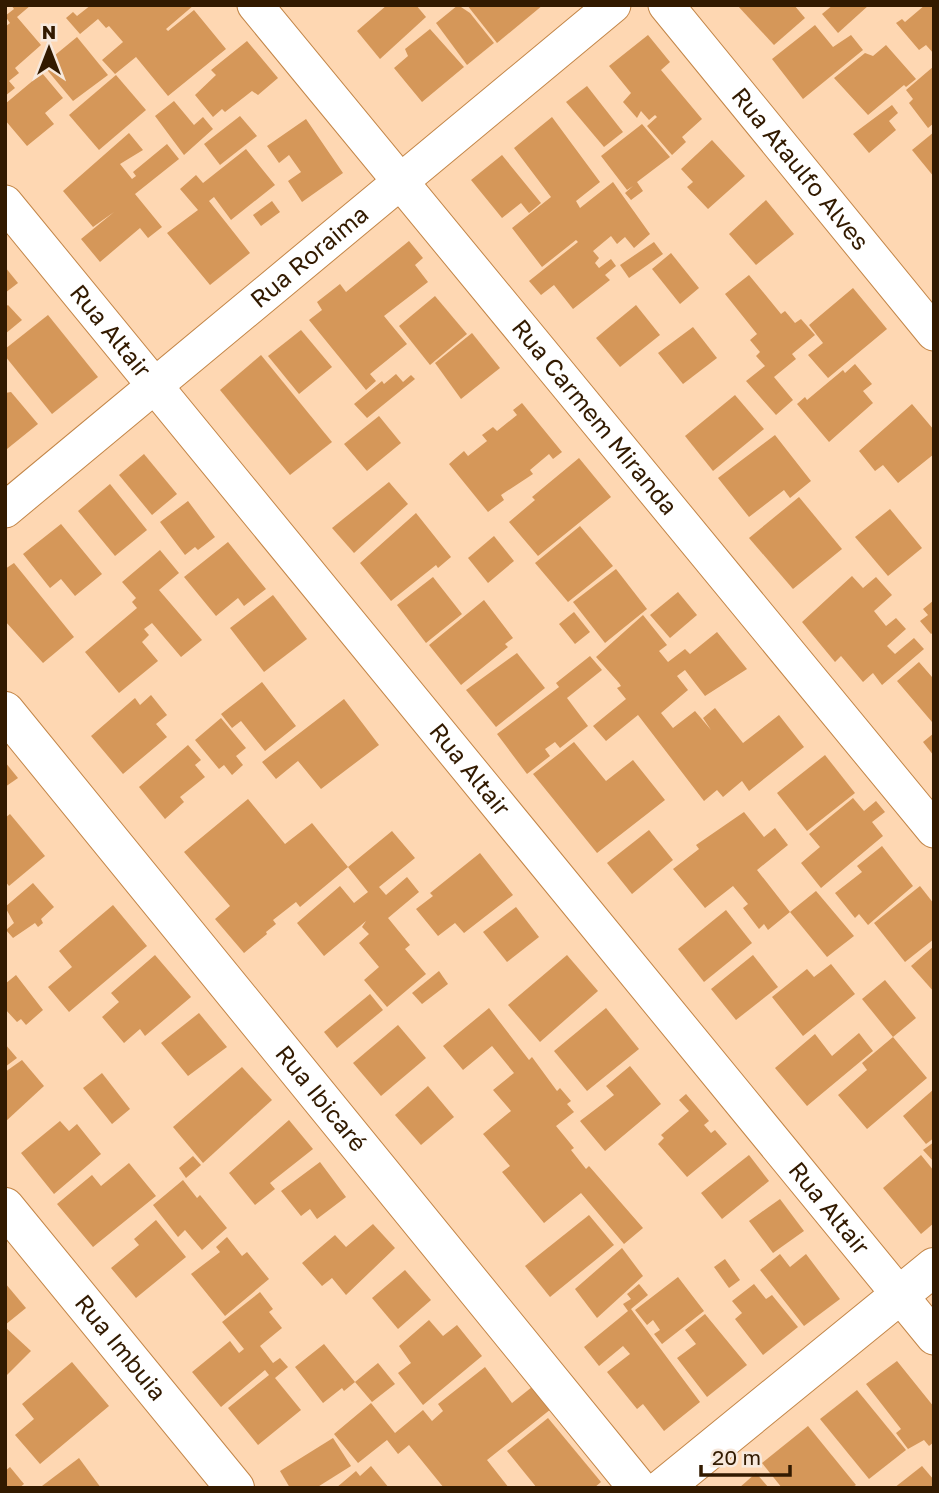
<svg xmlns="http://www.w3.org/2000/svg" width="939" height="1493" viewBox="0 0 939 1493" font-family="'Golos Text',sans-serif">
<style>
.building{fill:#d59759}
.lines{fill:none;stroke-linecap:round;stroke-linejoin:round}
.street-casing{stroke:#c38648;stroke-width:37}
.secondary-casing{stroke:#c38648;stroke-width:40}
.street{stroke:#fff;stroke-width:35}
.secondary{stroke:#fff;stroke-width:38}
.labels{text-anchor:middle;stroke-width:5;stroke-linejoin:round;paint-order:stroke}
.street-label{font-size:24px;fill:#321a00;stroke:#f7e9dd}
</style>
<rect width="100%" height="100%" fill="#fed7b2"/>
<g class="building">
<path d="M 11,5 L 31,5 L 17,17 L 41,45 L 15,68 L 19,73 L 9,81 L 15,88 L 5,96 L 5,27 L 10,23 L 5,16 L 14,9 Z"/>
<path d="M 91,5 L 194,5 L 166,29 L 168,31 L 194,10 L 226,49 L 168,96 L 136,57 L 115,74 L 102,60 L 123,42 L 109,26 L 106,28 L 98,19 L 80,34 L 66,18 L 73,12 L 77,16 Z"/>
<path d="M 387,5 L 416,5 L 426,17 L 380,59 L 357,31 Z"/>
<path d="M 458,5 L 470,13 L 494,43 L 467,65 L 436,23 Z"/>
<path d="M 467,5 L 543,5 L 497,43 Z"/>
<path d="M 737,5 L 794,5 L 805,18 L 774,45 Z"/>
<path d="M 833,5 L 869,5 L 838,33 L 822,14 Z"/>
<path d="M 925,5 L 934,5 L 934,54 L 926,45 L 919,50 L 896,23 L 902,19 L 905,22 Z"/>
<path d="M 815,25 L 833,47 L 851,35 L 863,50 L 803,99 L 772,59 Z"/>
<path d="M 430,29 L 464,67 L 422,102 L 394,68 L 408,56 L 405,49 Z"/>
<path d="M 648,35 L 670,62 L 661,70 L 702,119 L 682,137 L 686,142 L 672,155 L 647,126 L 657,117 L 655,115 L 649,120 L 641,111 L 637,118 L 623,102 L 631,93 L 609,66 Z"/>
<path d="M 77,37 L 108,75 L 73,101 L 43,65 Z"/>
<path d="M 247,41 L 278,78 L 258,95 L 252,91 L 225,112 L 222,109 L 213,117 L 195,95 L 216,75 L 211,70 Z"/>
<path d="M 886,45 L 916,79 L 906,87 L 904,85 L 868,115 L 834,78 L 865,53 L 873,56 Z"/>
<path d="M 934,66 L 934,123 L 928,128 L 909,103 L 913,99 L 906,90 Z"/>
<path d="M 42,73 L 63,98 L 45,113 L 54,124 L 27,146 L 5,120 L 5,104 Z"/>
<path d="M 116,75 L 146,110 L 99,150 L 69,115 Z"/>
<path d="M 587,86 L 623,132 L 604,147 L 566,102 Z"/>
<path d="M 174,101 L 194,125 L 203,117 L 213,129 L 184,155 L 155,116 Z"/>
<path d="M 892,105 L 898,113 L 889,121 L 896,130 L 869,153 L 853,134 Z"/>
<path d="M 240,116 L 257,136 L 220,165 L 204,144 Z"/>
<path d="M 552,117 L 600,182 L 576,201 L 580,208 L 613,182 L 650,234 L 634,248 L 625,237 L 617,244 L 611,236 L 593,251 L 599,258 L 595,263 L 599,268 L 611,259 L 616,266 L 605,275 L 610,280 L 573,309 L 554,285 L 541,295 L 529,281 L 578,242 L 576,240 L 542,267 L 512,228 L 551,197 L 514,148 Z"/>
<path d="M 306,119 L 343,173 L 302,202 L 288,181 L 301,172 L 289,155 L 279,163 L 267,146 Z"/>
<path d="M 642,124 L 670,157 L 637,182 L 643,191 L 631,200 L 625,193 L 633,186 L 627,190 L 601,156 Z"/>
<path d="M 934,132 L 934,177 L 912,150 Z"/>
<path d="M 129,133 L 143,150 L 120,164 L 132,179 L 136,176 L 133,172 L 167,144 L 179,159 L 135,194 L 162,227 L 148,238 L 140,228 L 100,262 L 81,239 L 114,212 L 93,227 L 63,191 Z"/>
<path d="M 712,140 L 745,176 L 708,209 L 687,187 L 693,182 L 681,169 Z"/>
<path d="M 246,149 L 275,185 L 231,220 L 214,197 L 209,201 L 250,253 L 210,285 L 167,233 L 198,210 L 180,189 L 196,175 L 203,183 Z"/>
<path d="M 502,155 L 541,203 L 529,213 L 521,203 L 502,218 L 471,180 Z"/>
<path d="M 766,200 L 794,234 L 756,265 L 729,234 Z"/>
<path d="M 272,201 L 280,212 L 261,226 L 253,215 Z"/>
<path d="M 409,241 L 423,258 L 415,265 L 428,282 L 384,316 L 407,344 L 370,374 L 376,381 L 366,390 L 309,320 L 322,310 L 317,302 L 340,284 L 346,292 Z"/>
<path d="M 654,242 L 663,254 L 629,278 L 620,265 Z"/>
<path d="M 671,253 L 699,288 L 680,304 L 652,269 Z"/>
<path d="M 5,267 L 18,283 L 5,293 Z"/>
<path d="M 749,275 L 781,314 L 785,311 L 795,323 L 801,319 L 815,335 L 792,354 L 796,359 L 774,377 L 793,400 L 776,415 L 746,381 L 765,366 L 756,356 L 760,352 L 750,340 L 757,334 L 725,294 Z"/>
<path d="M 853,288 L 887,329 L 828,378 L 808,355 L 823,343 L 809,325 Z"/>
<path d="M 435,296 L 467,334 L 430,365 L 399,326 Z"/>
<path d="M 8,305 L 22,320 L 5,334 L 5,307 Z"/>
<path d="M 636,305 L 660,335 L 620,367 L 596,338 Z"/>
<path d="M 48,315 L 98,377 L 52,414 L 5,356 L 5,349 Z"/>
<path d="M 693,327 L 717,358 L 683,384 L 658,353 Z"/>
<path d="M 301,330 L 332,367 L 299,394 L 268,356 Z"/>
<path d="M 472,333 L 500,368 L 461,399 L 435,363 Z"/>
<path d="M 261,355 L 332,442 L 290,475 L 220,390 Z"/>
<path d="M 855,364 L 872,384 L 863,391 L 873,403 L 829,442 L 797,404 L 805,397 L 807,400 L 843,370 L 845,373 Z"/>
<path d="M 396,374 L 403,382 L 411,375 L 415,379 L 367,418 L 354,404 L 382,381 L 384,384 Z"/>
<path d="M 11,392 L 38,424 L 7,449 L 5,393 Z"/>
<path d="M 735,395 L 764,429 L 713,471 L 685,436 Z"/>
<path d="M 522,403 L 562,452 L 553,459 L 549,454 L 530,470 L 533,474 L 501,495 L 504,500 L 488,512 L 449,464 L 464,451 L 468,456 L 487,441 L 482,435 L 493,427 L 497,431 L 517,415 L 513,410 Z"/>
<path d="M 912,404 L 934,430 L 934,454 L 898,483 L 883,465 L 875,471 L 859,451 Z"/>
<path d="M 379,416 L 401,443 L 367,471 L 344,444 Z"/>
<path d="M 775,435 L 811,481 L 790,498 L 784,490 L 749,517 L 718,478 Z"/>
<path d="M 144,454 L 177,494 L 152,515 L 119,475 Z"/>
<path d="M 579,458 L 611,497 L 538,556 L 509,522 L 535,500 L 532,497 Z"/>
<path d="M 389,482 L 408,504 L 354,553 L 332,528 Z"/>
<path d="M 110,484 L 147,530 L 115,556 L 78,511 Z"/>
<path d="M 799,497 L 842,549 L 793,589 L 749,538 Z"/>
<path d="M 188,501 L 215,537 L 198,550 L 195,547 L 185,555 L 160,522 Z"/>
<path d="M 890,509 L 922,548 L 888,576 L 855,537 Z"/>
<path d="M 416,513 L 451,557 L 438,568 L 436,565 L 391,601 L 360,563 Z"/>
<path d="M 61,524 L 102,574 L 75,596 L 61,579 L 50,588 L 23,554 Z"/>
<path d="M 580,526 L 613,566 L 568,602 L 535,563 Z"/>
<path d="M 494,536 L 514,561 L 488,583 L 468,558 Z"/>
<path d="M 228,542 L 266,589 L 244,606 L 238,598 L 216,616 L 184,577 Z"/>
<path d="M 160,550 L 179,573 L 159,590 L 202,640 L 181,657 L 152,623 L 144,629 L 149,635 L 142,642 L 158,661 L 119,693 L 85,652 L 137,608 L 132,602 L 136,598 L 122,582 Z"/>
<path d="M 14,563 L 74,637 L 43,663 L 5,621 L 5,569 Z"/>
<path d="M 616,569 L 647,609 L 605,643 L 573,602 Z"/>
<path d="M 852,576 L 863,588 L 876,577 L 892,595 L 874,611 L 886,626 L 896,618 L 906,629 L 887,646 L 895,654 L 914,638 L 924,649 L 882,685 L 873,673 L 863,682 L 841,656 L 835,662 L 802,622 Z"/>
<path d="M 433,577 L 462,614 L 426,643 L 397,605 Z"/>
<path d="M 678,592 L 697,615 L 670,638 L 650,615 Z"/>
<path d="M 273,595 L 307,639 L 264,672 L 230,628 Z"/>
<path d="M 484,600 L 513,638 L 505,644 L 508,647 L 461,685 L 429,645 Z"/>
<path d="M 934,600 L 934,632 L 931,634 L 920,621 L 928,615 L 923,609 Z"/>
<path d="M 574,612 L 590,632 L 575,644 L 559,624 Z"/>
<path d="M 643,615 L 667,645 L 659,651 L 668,662 L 685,649 L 690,654 L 717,632 L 747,669 L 705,696 L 685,670 L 677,676 L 688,690 L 661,713 L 673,728 L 695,711 L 711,730 L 703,718 L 715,708 L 743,743 L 779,715 L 804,747 L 749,791 L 742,781 L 723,797 L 717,790 L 704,801 L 638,715 L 606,741 L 593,726 L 626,699 L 617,688 L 621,686 L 619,683 L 596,657 Z"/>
<path d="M 517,653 L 545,688 L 496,727 L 466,690 Z"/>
<path d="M 590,656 L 602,670 L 567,698 L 588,726 L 560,748 L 555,742 L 545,749 L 550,756 L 527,774 L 497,734 L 559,687 L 556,683 Z"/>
<path d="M 919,662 L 932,677 L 934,675 L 932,722 L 897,681 Z"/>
<path d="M 262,682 L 296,726 L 265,751 L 241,721 L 232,728 L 221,714 Z"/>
<path d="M 151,695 L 167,715 L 156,724 L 167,737 L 123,774 L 91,736 L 135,698 L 140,705 Z"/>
<path d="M 344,699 L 379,745 L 321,789 L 298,761 L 276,779 L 262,762 Z"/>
<path d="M 221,718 L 246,748 L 236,756 L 243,765 L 232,775 L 224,765 L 219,769 L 195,740 Z"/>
<path d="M 934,733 L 934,756 L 923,742 Z"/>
<path d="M 574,742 L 606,781 L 633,760 L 665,800 L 597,853 L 533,774 Z"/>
<path d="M 188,745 L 201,760 L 195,765 L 205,777 L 180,797 L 184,802 L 165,819 L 139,787 Z"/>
<path d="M 825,755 L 855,793 L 807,831 L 777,793 Z"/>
<path d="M 5,762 L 18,778 L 5,787 Z"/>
<path d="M 853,798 L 864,811 L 876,801 L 885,812 L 872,822 L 883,836 L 821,888 L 801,863 L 820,847 L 809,834 Z"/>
<path d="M 248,799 L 285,844 L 312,823 L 348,867 L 300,907 L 296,902 L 273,920 L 276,924 L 266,932 L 267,934 L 244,953 L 215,919 L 230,906 L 184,852 Z"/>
<path d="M 744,812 L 764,837 L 775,828 L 788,845 L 757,870 L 790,912 L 768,930 L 764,924 L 759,929 L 743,908 L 748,904 L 733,886 L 705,908 L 673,869 L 699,849 L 696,845 Z"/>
<path d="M 10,814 L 45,856 L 9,886 L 5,881 L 5,818 Z"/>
<path d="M 649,830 L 673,860 L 632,894 L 607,863 Z"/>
<path d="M 392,831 L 415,858 L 379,887 L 386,895 L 407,877 L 419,892 L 388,918 L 410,945 L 405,949 L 426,974 L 387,1007 L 364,980 L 379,967 L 359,943 L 369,934 L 362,927 L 366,921 L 324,956 L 297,923 L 340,886 L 354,903 L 368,892 L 348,867 Z"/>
<path d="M 882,846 L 913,886 L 868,925 L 859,914 L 855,918 L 835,893 L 862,872 L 857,866 Z"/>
<path d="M 480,853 L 513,895 L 464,933 L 455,923 L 438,936 L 416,909 L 433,896 L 430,893 Z"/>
<path d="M 33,883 L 54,907 L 41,919 L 43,923 L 38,927 L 35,923 L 13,938 L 6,930 L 14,923 L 5,907 Z"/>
<path d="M 920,886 L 934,904 L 934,939 L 905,962 L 874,923 Z"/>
<path d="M 816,891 L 854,936 L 827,957 L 790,912 Z"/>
<path d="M 113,905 L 147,946 L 69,1012 L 48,987 L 72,967 L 59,951 Z"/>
<path d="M 516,907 L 539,937 L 507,962 L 483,932 Z"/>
<path d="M 726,910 L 752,943 L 704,982 L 678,949 Z"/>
<path d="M 934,946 L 934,992 L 911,966 Z"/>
<path d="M 155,955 L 191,997 L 145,1036 L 140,1029 L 124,1043 L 102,1017 L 119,1002 L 111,993 Z"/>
<path d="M 567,955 L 598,991 L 540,1042 L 508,1005 Z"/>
<path d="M 753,955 L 778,987 L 736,1020 L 711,989 Z"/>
<path d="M 831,964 L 855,994 L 803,1036 L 772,997 L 807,969 L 814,977 Z"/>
<path d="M 439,971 L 448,984 L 422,1004 L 412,993 Z"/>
<path d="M 16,975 L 43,1010 L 26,1025 L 21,1019 L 17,1022 L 5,1009 L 5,984 Z"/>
<path d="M 885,980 L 916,1018 L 893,1037 L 862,999 Z"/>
<path d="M 370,994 L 383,1010 L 337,1048 L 324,1032 Z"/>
<path d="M 489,1008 L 529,1060 L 532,1057 L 557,1091 L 560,1088 L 571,1101 L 567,1104 L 574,1112 L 556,1126 L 574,1148 L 571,1150 L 586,1169 L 589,1166 L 643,1228 L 624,1244 L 581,1193 L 544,1223 L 502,1172 L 510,1166 L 483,1134 L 511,1111 L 493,1090 L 514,1073 L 492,1046 L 463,1070 L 443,1046 Z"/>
<path d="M 606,1008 L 639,1049 L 587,1091 L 554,1051 Z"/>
<path d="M 199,1013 L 227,1047 L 188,1076 L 161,1043 Z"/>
<path d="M 398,1025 L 426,1058 L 381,1096 L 353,1063 Z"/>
<path d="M 859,1033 L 873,1051 L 807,1106 L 775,1068 L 815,1034 L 832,1056 Z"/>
<path d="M 893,1037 L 927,1078 L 867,1129 L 838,1095 L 867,1070 L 862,1063 Z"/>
<path d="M 5,1044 L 17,1058 L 5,1067 Z"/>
<path d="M 22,1060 L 44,1086 L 5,1122 L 5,1072 Z"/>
<path d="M 630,1066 L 661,1104 L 605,1151 L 580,1121 L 614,1095 L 606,1086 Z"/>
<path d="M 242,1067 L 272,1100 L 203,1163 L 173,1127 Z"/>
<path d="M 102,1073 L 130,1109 L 112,1124 L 83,1088 Z"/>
<path d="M 428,1086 L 454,1117 L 421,1145 L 395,1115 Z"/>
<path d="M 934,1089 L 934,1138 L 926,1144 L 903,1116 Z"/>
<path d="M 686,1094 L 709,1121 L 704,1125 L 711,1133 L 715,1130 L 727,1144 L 687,1177 L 658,1144 L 664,1138 L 661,1135 L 689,1111 L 679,1100 Z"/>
<path d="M 289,1120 L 313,1149 L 270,1183 L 275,1189 L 255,1205 L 229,1173 Z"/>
<path d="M 60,1121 L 69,1131 L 77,1124 L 101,1154 L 54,1194 L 21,1153 Z"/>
<path d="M 934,1142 L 934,1162 L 923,1150 Z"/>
<path d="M 749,1155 L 769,1181 L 722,1219 L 701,1193 Z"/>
<path d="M 921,1155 L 934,1171 L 934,1223 L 921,1234 L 883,1188 Z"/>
<path d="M 193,1156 L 201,1165 L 186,1178 L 179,1168 Z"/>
<path d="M 320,1162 L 346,1197 L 317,1219 L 310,1209 L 301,1216 L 281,1191 Z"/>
<path d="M 129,1163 L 156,1196 L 93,1247 L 57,1204 L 92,1175 L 101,1186 Z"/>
<path d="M 183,1180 L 197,1198 L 200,1195 L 227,1228 L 202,1250 L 185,1230 L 178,1237 L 153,1205 Z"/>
<path d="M 780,1199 L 804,1231 L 773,1253 L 749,1221 Z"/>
<path d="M 589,1215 L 614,1245 L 550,1297 L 525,1266 Z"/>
<path d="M 156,1220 L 186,1257 L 136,1298 L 111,1268 L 139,1245 L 134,1239 Z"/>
<path d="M 373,1224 L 395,1248 L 346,1295 L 332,1278 L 322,1286 L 302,1263 L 335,1235 L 346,1247 Z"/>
<path d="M 227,1237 L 242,1256 L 247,1252 L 269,1279 L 225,1316 L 191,1274 L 220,1252 L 216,1247 Z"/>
<path d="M 622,1248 L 643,1276 L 597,1318 L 575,1289 Z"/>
<path d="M 780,1254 L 790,1267 L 806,1254 L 840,1299 L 804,1326 L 760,1270 Z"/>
<path d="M 725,1259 L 740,1280 L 729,1288 L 714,1267 Z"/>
<path d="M 405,1270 L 431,1300 L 398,1329 L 372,1298 Z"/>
<path d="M 678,1277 L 704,1311 L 662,1344 L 654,1334 L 660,1330 L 653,1320 L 647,1325 L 635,1310 Z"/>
<path d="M 5,1283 L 26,1308 L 5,1325 Z"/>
<path d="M 639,1284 L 648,1295 L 631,1309 L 700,1402 L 664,1431 L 643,1404 L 637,1409 L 607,1372 L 630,1354 L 623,1346 L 599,1366 L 584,1347 L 628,1311 L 623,1304 L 631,1299 L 627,1294 Z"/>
<path d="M 754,1284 L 766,1299 L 772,1295 L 798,1327 L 763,1355 L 735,1319 L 742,1313 L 732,1301 Z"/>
<path d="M 260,1292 L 273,1309 L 269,1312 L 282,1328 L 260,1346 L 273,1363 L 280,1358 L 288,1367 L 275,1378 L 301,1410 L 258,1445 L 228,1408 L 269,1375 L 265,1370 L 221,1407 L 192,1372 L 230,1341 L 239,1353 L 244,1349 L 222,1322 Z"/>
<path d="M 705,1314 L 747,1365 L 707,1397 L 677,1358 L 696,1344 L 685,1330 Z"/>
<path d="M 429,1320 L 443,1336 L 457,1325 L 482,1356 L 423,1405 L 398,1373 L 411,1363 L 399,1346 Z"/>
<path d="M 5,1327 L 31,1351 L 5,1377 Z"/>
<path d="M 324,1344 L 355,1382 L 344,1391 L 342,1388 L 323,1403 L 295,1367 Z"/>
<path d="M 897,1361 L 934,1407 L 934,1442 L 929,1446 L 924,1440 L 908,1449 L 896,1433 L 901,1429 L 866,1384 Z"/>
<path d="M 72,1362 L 109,1406 L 40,1464 L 15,1435 L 34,1419 L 22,1404 Z"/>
<path d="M 378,1363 L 395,1384 L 372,1402 L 355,1382 Z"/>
<path d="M 485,1367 L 512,1403 L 532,1387 L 551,1409 L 487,1460 L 509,1488 L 444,1488 L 409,1445 L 398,1454 L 387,1440 L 358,1463 L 334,1434 L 371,1403 L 395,1433 L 423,1410 L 432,1421 L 443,1411 L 438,1404 Z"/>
<path d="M 857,1390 L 906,1450 L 869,1479 L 820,1419 Z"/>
<path d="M 548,1418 L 601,1482 L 594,1488 L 537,1488 L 507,1451 Z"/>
<path d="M 808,1426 L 856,1485 L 851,1488 L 782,1488 L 762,1463 Z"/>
<path d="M 333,1438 L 351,1466 L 316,1488 L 290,1488 L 280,1471 Z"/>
<path d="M 79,1458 L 101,1488 L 43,1488 L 42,1486 Z"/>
<path d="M 371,1466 L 389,1488 L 336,1488 L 356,1471 L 360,1476 Z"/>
<path d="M 922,1466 L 934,1480 L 934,1488 L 894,1488 Z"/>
<path d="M 10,1467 L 24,1484 L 19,1488 L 5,1488 L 5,1471 Z"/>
<path d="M 756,1473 L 769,1488 L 739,1488 Z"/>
</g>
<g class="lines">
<defs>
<g id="street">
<path id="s1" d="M 255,5 L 934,830"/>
<path id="s2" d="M 666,5 L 934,333"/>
<path id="s3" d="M 5,203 L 934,1337"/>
<path id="s4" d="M 5,510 L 613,5"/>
</g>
<g id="secondary">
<path id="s5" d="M 5,711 L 638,1488"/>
<path id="s6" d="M 5,1207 L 235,1488"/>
<path d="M 663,1488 L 934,1267"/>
</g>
</defs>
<use href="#street" class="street-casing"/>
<use href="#secondary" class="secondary-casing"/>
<use href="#street" class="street"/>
<use href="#secondary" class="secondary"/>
</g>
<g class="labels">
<g class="street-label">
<text dy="8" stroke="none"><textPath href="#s2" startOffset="212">Rua Ataulfo Alves</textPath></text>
<text dy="8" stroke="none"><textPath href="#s4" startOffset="396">Rua Roraima</textPath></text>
<text dy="8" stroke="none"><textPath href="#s3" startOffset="166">Rua Altair</textPath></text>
<text dy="8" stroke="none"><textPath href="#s1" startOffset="534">Rua Carmem Miranda</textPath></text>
<text dy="8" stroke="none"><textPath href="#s3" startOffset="733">Rua Altair</textPath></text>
<text dy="8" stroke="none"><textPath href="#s5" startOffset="500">Rua Ibicaré</textPath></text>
<text dy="8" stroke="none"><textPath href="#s3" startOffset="1300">Rua Altair</textPath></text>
<text dy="8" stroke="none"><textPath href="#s6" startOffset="182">Rua Imbuia</textPath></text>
</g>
</g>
<rect width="939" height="1493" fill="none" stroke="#321a00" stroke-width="14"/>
<g transform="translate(49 49)" stroke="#f7e9dd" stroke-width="5" paint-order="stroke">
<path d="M0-5L12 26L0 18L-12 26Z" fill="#321a00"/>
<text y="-10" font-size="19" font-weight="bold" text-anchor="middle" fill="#321a00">N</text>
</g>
<path d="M701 1465v10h89v-10" fill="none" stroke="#321a00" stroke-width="3.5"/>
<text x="712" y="1465" font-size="21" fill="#321a00" stroke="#f7e9dd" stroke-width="5" paint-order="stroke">20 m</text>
</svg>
